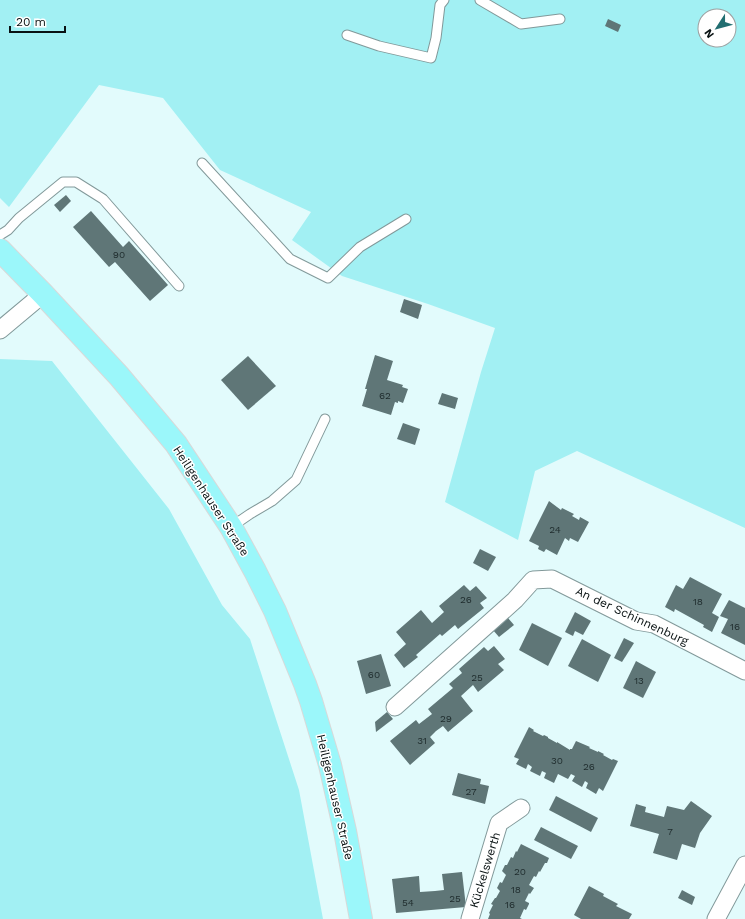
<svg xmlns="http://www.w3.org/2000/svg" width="745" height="919" viewBox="0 0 745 919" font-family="'Work Sans',sans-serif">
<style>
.green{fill:#a2f0f3;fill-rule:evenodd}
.building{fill:#5f7677}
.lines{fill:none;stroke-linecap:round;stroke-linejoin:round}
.lane-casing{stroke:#82999a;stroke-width:11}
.street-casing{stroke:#82999a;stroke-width:19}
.primary-casing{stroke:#d8d9d9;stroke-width:24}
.lane{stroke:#fff;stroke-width:9}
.street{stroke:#fff;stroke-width:17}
.primary{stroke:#9bf7fa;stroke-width:22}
.labels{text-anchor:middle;stroke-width:3;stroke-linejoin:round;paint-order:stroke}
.number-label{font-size:10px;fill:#1e2b2c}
.street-label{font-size:12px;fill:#091213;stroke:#fff}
</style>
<rect width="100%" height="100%" fill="#e2fbfc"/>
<g class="green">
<path d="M 0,0 L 745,0 L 745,528 L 577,451 L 535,471 L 518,540 L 445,502 L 481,372 L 495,328 L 428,304 L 342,276 L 292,240 L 311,212 L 220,170 L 163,98 L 99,85 L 9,207 L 0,198 ZM 705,16 L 729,16 L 729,40 L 705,40 Z"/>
<path d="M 0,359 L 52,361 L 169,509 L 222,605 L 250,639 L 299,790 L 323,919 L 0,919 Z"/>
</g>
<g class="building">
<path d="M 608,19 L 621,25 L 618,32 L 605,26 Z"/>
<path d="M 66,195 L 71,201 L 60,212 L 54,205 Z"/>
<path d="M 91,211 L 123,247 L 129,241 L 168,285 L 150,301 L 115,262 L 109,267 L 73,227 Z"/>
<path d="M 404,299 L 422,305 L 418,319 L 400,312 Z"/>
<path d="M 375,355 L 393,361 L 387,380 L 403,385 L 402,387 L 408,389 L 403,403 L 398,401 L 398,403 L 395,402 L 391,415 L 362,406 L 367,389 L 365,389 Z"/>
<path d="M 248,356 L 276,386 L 248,410 L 221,380 Z"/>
<path d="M 442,393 L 458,398 L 455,409 L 438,404 Z"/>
<path d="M 403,423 L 420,429 L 415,445 L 397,439 Z"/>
<path d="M 549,501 L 561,510 L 562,508 L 574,514 L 572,516 L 579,520 L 580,517 L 589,522 L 578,542 L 570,538 L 569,541 L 565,538 L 557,555 L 546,549 L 544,552 L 538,549 L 539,546 L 529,541 Z"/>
<path d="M 480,549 L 496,557 L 488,571 L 473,563 Z"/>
<path d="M 690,577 L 722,594 L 712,613 L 719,617 L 712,632 L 703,627 L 704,625 L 675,609 L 674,612 L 665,607 L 676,585 L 683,589 Z"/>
<path d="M 464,585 L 470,591 L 476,586 L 487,598 L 480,603 L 484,608 L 458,629 L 455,625 L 442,636 L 440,634 L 416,655 L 418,657 L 404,668 L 394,655 L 406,644 L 396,632 L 421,610 L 432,623 L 444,612 L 439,606 Z"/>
<path d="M 729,600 L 745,608 L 745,645 L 721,633 L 728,619 L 720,616 Z"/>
<path d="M 575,612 L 591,621 L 583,635 L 575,631 L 573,636 L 565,632 Z"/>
<path d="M 508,618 L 514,625 L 499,637 L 493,630 Z"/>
<path d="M 532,623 L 562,638 L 548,666 L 519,650 Z"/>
<path d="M 624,638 L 634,643 L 622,662 L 614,658 Z"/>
<path d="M 582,639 L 611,655 L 598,682 L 568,666 Z"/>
<path d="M 494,646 L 505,659 L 498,664 L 504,670 L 478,692 L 473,685 L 461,696 L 473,711 L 448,732 L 443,726 L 436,731 L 430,737 L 435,743 L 410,765 L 390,741 L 416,720 L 419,724 L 432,714 L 428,709 L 453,688 L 449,684 L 462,673 L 459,669 L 484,647 L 488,651 Z"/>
<path d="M 381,654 L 391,686 L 366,694 L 357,661 Z"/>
<path d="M 636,661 L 656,672 L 643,698 L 623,688 Z"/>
<path d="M 387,712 L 393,719 L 376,732 L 375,722 Z"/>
<path d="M 529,727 L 534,730 L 533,731 L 543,736 L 544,735 L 548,737 L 548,738 L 557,743 L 557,742 L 570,750 L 570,749 L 572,749 L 576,741 L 590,747 L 589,748 L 598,752 L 598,751 L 604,754 L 603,755 L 612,760 L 613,759 L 618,761 L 603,791 L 599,788 L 596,794 L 586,788 L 588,783 L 585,781 L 582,787 L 572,781 L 575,776 L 571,774 L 568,779 L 558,774 L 554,783 L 544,778 L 546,773 L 542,771 L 540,776 L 530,771 L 532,767 L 528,764 L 526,769 L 516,764 L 519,759 L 514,757 Z"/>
<path d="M 458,773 L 481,779 L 480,784 L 489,786 L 485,804 L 452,795 Z"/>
<path d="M 556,796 L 598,818 L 591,832 L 549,810 Z"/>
<path d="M 691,801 L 712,816 L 700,833 L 695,848 L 682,844 L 677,860 L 653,853 L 659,834 L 630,826 L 636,804 L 646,807 L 645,812 L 664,817 L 667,806 L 684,810 Z"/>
<path d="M 541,827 L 578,846 L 571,859 L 534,840 Z"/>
<path d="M 521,844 L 549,858 L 547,863 L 545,863 L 540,872 L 539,871 L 536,877 L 534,876 L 529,885 L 534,888 L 530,894 L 529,893 L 525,901 L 529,903 L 529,904 L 526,910 L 524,909 L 520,918 L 522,919 L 488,919 L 490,914 L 489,913 L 493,905 L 491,904 L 495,898 L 496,898 L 500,891 L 497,888 L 500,882 L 502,883 L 506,875 L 502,871 L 505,865 L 507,865 L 511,857 L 513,858 L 516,851 L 517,852 Z"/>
<path d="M 462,872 L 466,907 L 396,913 L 392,879 L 419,876 L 420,892 L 435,891 L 444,890 L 442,874 Z"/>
<path d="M 589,886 L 604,894 L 603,896 L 618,904 L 616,906 L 632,914 L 629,919 L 581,919 L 574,915 Z"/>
<path d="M 682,890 L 695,897 L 692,905 L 678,898 Z"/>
</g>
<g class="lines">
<defs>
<g id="lane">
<path d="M 480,0 L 521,24 L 560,19"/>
<path d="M 347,35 L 379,46 L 431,58 L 436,38 L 440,5 L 444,0"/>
<path d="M 202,163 L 290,259 L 328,278 L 360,247 L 406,219"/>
<path d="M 0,235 L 8,230 L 19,218 L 63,182 L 76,182 L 103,199 L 179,286"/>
<path d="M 231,527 L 250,514 L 272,501 L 296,480 L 325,419"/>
</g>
<g id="street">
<path d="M 0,330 L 43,294"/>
<path d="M 395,707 L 515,600 L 533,580 L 552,579 L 636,621 L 654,624 L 745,671"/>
<path d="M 470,919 L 499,823 L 521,808"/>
<path d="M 716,919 L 745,865"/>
</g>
<path id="primary" d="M 0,250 L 43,294 L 119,376 L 176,444 L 231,527 L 255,571 L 275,611 L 305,684 L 311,701 L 330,765 L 345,831 L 361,919"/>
</defs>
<use href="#lane" class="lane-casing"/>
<use href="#street" class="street-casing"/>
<use href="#primary" class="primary-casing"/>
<use href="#lane" class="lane"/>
<use href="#street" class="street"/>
<use href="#primary" class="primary"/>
</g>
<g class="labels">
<g class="number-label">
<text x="119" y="258">90</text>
<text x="385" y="399">62</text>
<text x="555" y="533">24</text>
<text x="466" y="603">26</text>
<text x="698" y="605">18</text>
<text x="735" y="630">16</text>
<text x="374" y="678">60</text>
<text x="477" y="681">25</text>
<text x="639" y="684">13</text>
<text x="446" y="722">29</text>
<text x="422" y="744">31</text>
<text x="557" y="764">30</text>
<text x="589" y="770">26</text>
<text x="471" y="795">27</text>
<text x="670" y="835">7</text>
<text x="520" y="875">20</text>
<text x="516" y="893">18</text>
<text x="455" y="902">25</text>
<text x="408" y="906">54</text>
<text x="510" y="908">16</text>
</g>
<g class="street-label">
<text transform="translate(211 501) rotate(57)" y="4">Heiligenhauser Straße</text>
<text transform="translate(632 616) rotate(25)" y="4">An der Schinnenburg</text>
<text transform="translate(335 797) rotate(77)" y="4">Heiligenhauser Straße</text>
<text transform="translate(485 870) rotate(-73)" y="4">Kückelswerth</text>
</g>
</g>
<g transform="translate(717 28) rotate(234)"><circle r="19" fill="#ffffff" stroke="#9da0a1"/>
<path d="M0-3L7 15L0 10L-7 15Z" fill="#226e71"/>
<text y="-6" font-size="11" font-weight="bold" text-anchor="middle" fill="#091213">N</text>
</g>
<path d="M10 26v6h55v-6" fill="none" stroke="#091213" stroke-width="2"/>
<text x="16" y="26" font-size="12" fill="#091213" stroke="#ffffff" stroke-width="3" paint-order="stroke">20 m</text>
</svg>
